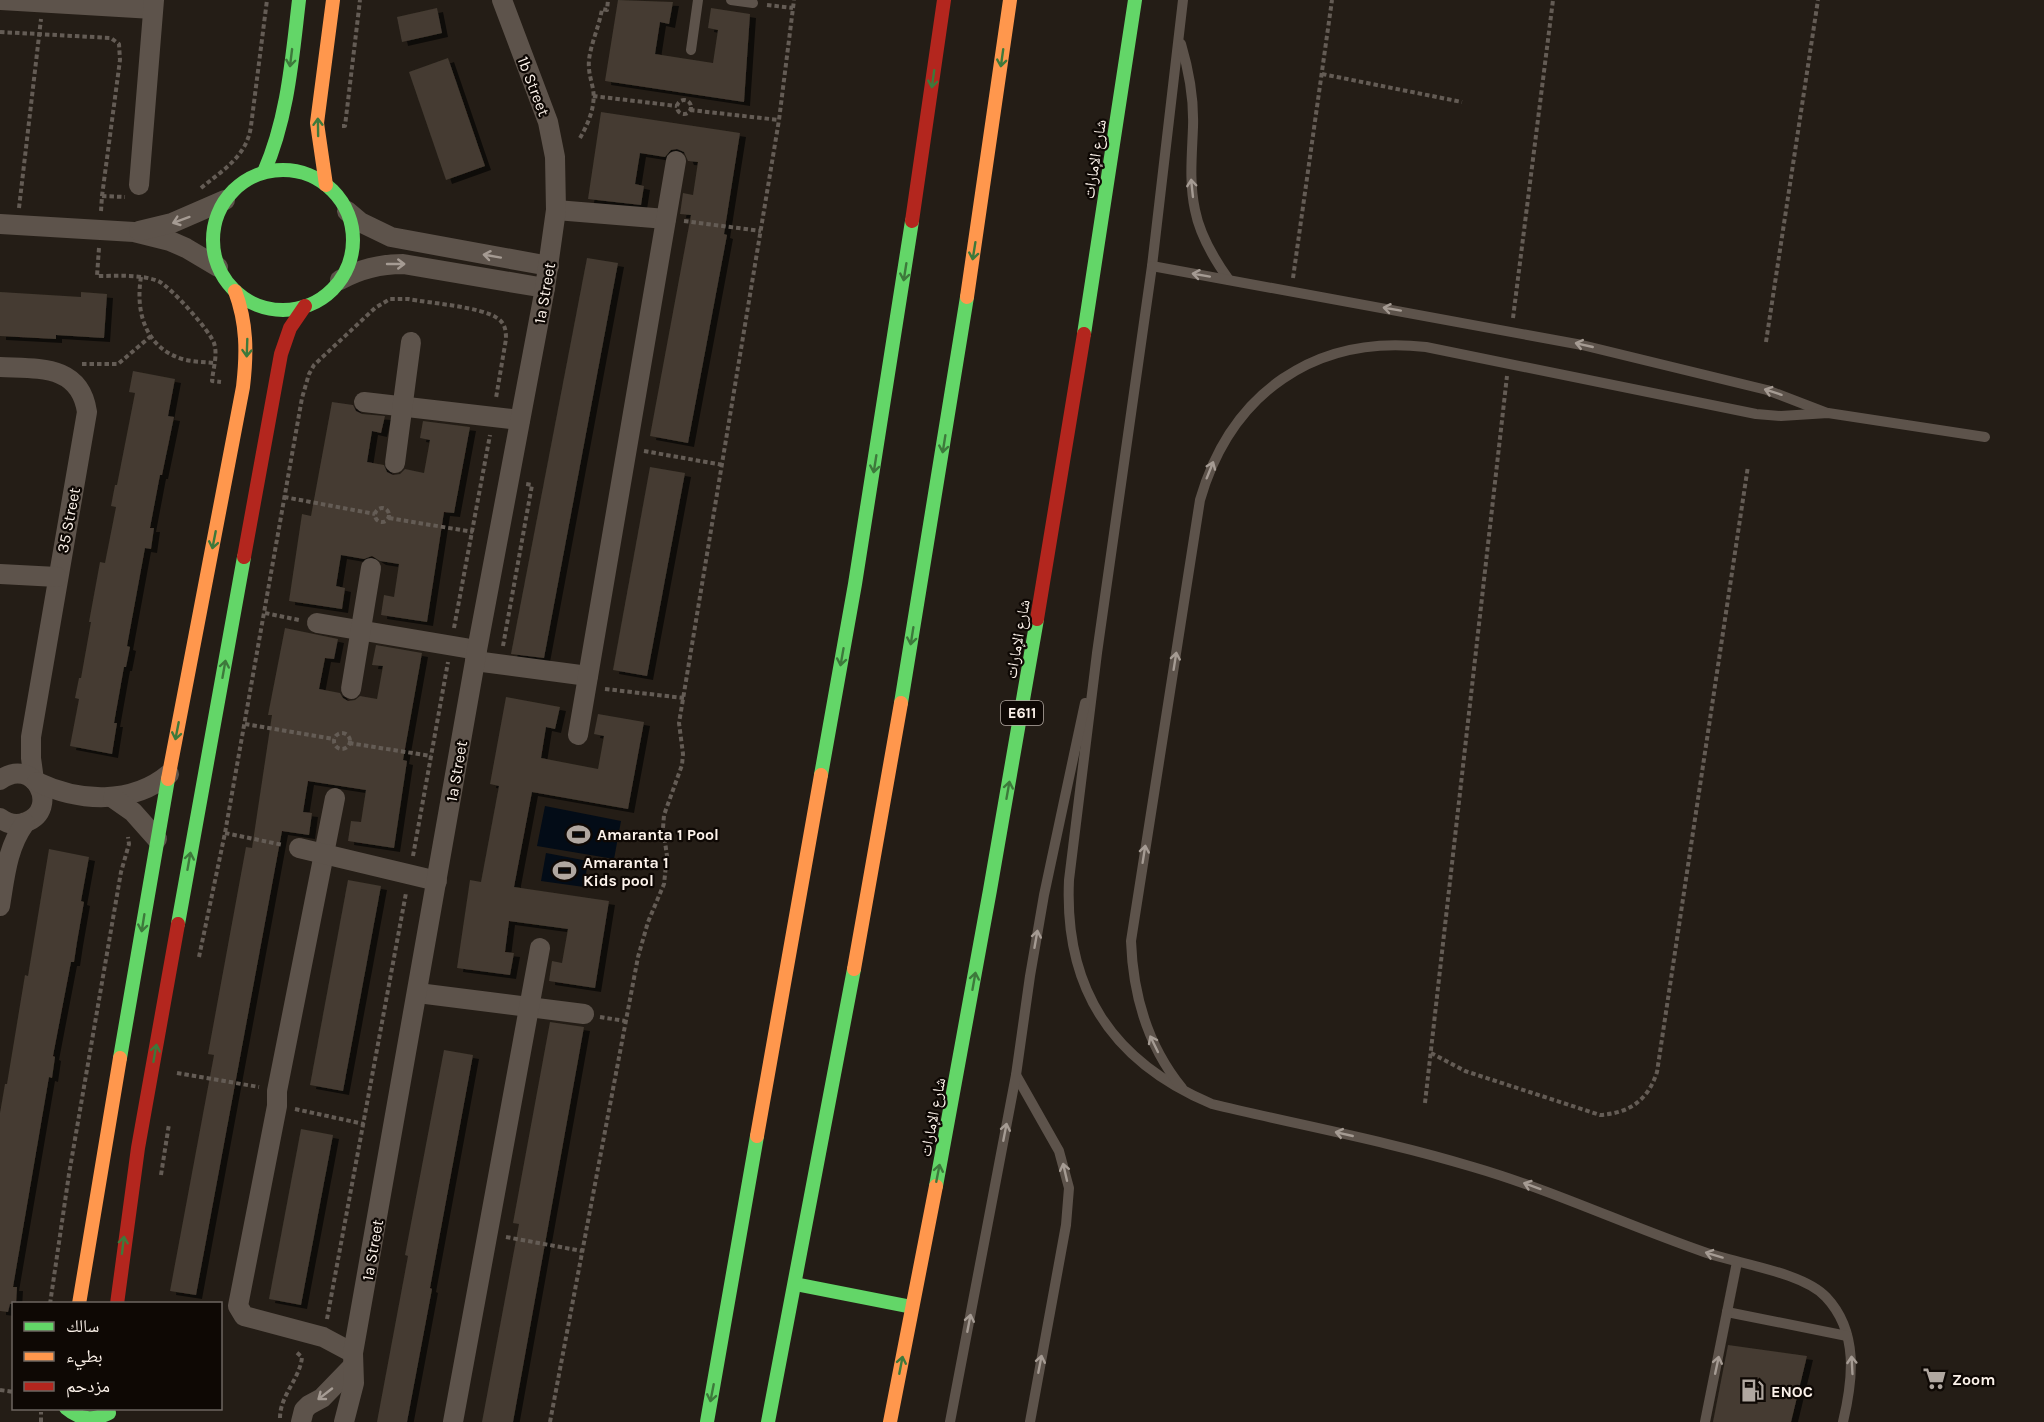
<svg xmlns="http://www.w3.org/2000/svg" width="2044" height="1422" viewBox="0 0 2044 1422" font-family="Karla,'Noto Naskh Arabic',sans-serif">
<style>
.water{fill:#030c17}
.building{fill:#443b31;filter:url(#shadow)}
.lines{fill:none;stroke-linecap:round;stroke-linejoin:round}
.path{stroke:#645c55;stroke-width:4;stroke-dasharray:4.5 3;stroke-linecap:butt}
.lane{stroke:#5d534b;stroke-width:10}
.street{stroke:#5d534b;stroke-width:20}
.fast{stroke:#63d668;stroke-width:14}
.slow{stroke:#ff974d;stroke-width:14}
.jam{stroke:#b3261e;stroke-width:14}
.oneway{stroke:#3d793b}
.oneway2{stroke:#a59b93}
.labels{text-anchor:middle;stroke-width:4.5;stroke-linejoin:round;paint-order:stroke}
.shield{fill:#0e0804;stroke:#b5aca5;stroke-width:1.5}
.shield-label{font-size:15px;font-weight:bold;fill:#fcf2ea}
.street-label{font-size:16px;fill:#fcf2ea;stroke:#0e0804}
.poi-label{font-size:16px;font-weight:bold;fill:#fcf2ea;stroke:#0e0804;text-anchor:start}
</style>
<defs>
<filter id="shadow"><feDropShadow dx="6" dy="4" stdDeviation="0" flood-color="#0009"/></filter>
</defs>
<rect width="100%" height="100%" fill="#241d16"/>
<g class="water">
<path d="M 545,806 L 621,821 L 614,859 L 537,846 Z"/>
<path d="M 546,853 L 588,861 L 584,887 L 541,881 Z"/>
</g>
<g class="building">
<path d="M 618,0 L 673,2 L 669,24 L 660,22 L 655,54 L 713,63 L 718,30 L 708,28 L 711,8 L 750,14 L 744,102 L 605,81 Z"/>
<path d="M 437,8 L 442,33 L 402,42 L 397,17 Z"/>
<path d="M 448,58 L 485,166 L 446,180 L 409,72 Z"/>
<path d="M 601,112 L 740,133 L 724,234 L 727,235 L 688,443 L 650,436 L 691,215 L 680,214 L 683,193 L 693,195 L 698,162 L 688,161 L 684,152 L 677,149 L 671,150 L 665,157 L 640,153 L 635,184 L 644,186 L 641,205 L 588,199 Z"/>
<path d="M 587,258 L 618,263 L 544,658 L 511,654 Z"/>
<path d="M 0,292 L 81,297 L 81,292 L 107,294 L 104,338 L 56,335 L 56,339 L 0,336 Z"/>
<path d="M 133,371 L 175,379 L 168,416 L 174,417 L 162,475 L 160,475 L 150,528 L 154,528 L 151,549 L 145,548 L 127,646 L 130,647 L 126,667 L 124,667 L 114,723 L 117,723 L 112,754 L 70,746 L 79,699 L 75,698 L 79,678 L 81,678 L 91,622 L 89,622 L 100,562 L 105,563 L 116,507 L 111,506 L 115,485 L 117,485 L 135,393 L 129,392 Z"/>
<path d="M 332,402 L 353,405 L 356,411 L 362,414 L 385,416 L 381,433 L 372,431 L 367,462 L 384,465 L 387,472 L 393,475 L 400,474 L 405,469 L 424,473 L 430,440 L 420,438 L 423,421 L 470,427 L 454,513 L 444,512 L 427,622 L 381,615 L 384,595 L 394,597 L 399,564 L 380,561 L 372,556 L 364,559 L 341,555 L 336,586 L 345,588 L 342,609 L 289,601 L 302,514 L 311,516 Z"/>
<path d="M 650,467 L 685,473 L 647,676 L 613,670 Z"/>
<path d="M 285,628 L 338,639 L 334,659 L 325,658 L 319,689 L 340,693 L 343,698 L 348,701 L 355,700 L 360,696 L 377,699 L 383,666 L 372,665 L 376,645 L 422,653 L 403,760 L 407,761 L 394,848 L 348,841 L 351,821 L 361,822 L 366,790 L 308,781 L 303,812 L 312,813 L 309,835 L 282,831 L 196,1295 L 170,1291 L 214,1055 L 208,1054 L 246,847 L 252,848 L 272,715 L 268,715 Z"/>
<path d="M 506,697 L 560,707 L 555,729 L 546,727 L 541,758 L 598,769 L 604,736 L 594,734 L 598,714 L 644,722 L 628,809 L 532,792 L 514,887 L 609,901 L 595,988 L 549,981 L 552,961 L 562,963 L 568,929 L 509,921 L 505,952 L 514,953 L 510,975 L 457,968 L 470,880 L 481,882 L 499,786 L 490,784 Z"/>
<path d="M 49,849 L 89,857 L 81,901 L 84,902 L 77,942 L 74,962 L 71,962 L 53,1056 L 55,1057 L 52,1078 L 49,1077 L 13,1287 L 17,1287 L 16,1304 L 10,1304 L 8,1312 L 0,1311 L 0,1113 L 5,1084 L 7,1084 L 25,975 L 28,976 Z"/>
<path d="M 348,880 L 381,886 L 343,1091 L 310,1085 Z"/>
<path d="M 550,1022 L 584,1027 L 513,1422 L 482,1422 L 519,1224 L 513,1223 Z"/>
<path d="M 444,1050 L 473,1055 L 430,1288 L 432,1289 L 407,1422 L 377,1422 L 408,1256 L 405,1255 Z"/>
<path d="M 301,1129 L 333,1135 L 301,1305 L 269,1299 Z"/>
<path d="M 1728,1345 L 1807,1356 L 1791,1422 L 1713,1422 Z"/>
</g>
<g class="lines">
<g class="path">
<path d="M 767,5 L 793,8"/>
<path d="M 0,32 L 111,38 L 119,44 L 120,60 L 102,196"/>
<path d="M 1322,74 L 1462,102"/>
<path d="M 593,96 L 677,106"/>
<circle cx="684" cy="107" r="7"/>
<path d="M 690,110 L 779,120"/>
<path d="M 342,126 L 345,126 L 360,0"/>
<path d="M 580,138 C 588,124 596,106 593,89 C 591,79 588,71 589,60 C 591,43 599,27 602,9 L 607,10 L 608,0"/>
<path d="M 201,188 C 223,170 247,156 251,126 L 267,0"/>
<path d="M 19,208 L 41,19"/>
<path d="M 101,211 L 102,196 L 125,197"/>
<path d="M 684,221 L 761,231"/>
<path d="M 99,248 L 97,276 C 116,276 140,274 158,281 C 170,286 210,331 214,343 C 218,355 213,369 212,381 L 221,382"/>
<path d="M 141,277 C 135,313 146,350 186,360 C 195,362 205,362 214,363"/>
<path d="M 1293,278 L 1332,0"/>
<path d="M 1513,318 L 1553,0"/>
<path d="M 1766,342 L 1818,0"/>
<path d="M 82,364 L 118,364 L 151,336"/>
<path d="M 644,451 L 723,465"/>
<path d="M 284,497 L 375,514"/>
<circle cx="382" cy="515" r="7"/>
<path d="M 389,518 L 473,532"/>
<path d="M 265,613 L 299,620"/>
<path d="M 454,628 L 490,435"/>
<path d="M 503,646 L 532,485 L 526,484"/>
<path d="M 605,689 L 684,698"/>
<path d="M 245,724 L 334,739"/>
<circle cx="342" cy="741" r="8"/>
<path d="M 349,743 L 431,756"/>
<path d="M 225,833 L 283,845"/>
<path d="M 413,856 L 448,662"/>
<path d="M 199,957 L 225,833 L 302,398 L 309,374 L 314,365 L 375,308 L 390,299 L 408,299 C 429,303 482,307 497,318 C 505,323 506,330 506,339 L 496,398"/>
<path d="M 600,1017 L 625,1021"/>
<path d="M 1431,1053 L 1465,1071 L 1600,1115 C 1630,1113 1648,1100 1657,1072 L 1748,466"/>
<path d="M 177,1073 L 259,1087"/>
<path d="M 1425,1103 L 1507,376"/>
<path d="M 295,1109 L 364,1124"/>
<path d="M 161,1175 L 169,1124"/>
<path d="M 506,1237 L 582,1251"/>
<path d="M 50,1304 L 69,1174 L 121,872 L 129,844 L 128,837"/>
<path d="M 327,1319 L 406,893"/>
<path d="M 0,1390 L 14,1392"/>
<path d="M 280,1418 C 280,1395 300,1379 302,1357 L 295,1351"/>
<path d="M 41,1422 L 41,1412"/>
<path d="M 550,1422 L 638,957 L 648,922 L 664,884 L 667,856 L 663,828 L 664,815 L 682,765 L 683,754 L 679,723 L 681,711 L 779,120 L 794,0"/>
</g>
<g class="lane">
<path d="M 731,0 L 753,3"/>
<path d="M 1183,0 L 1152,266 L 1097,653 L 1069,880 C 1064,989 1112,1062 1212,1104 C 1299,1125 1388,1141 1473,1167 C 1552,1190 1626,1225 1704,1252 C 1738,1264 1803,1272 1826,1297 C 1859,1332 1853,1380 1843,1422"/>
<path d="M 1181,44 C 1189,71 1194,99 1193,127 C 1192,155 1189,182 1195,210 C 1200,236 1214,259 1229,280"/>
<path d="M 691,50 L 698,0"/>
<path d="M 1152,266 L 1582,345 L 1767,390 L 1827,413"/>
<path d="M 1016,1075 L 1059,1151 L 1069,1188 L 1066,1225 L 1030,1422"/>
<path d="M 1182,1088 C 1147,1045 1133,996 1131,941 L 1200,500 C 1231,393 1315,334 1426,347 L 1756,414 L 1781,416 L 1828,413 L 1985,437"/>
<path d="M 1727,1312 L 1847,1336"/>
<path d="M 950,1422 L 1016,1075 L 1030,976 L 1044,895 L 1085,703"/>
<path d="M 1705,1422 L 1737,1262"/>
</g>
<g class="street">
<path d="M 1,0 L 153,9"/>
<path d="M 139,185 L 154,0"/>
<path d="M 556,210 L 666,219"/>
<path d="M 347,211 L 360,222 L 391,237 L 549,266"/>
<path d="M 0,224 L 134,232 L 170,241 L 186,248 L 218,267"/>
<path d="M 139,231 L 172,223 L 225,200"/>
<path d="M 340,280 C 360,269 380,264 403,264 L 545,288"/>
<path d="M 0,367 C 38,369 80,364 87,412 L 31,737 L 31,758 L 34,780"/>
<path d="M 364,402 L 520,420"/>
<path d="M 395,463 L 411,342"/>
<path d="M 0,574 L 57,577"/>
<path d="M 317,623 L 477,650"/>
<path d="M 475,661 L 588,676"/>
<path d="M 351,689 L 371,568"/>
<path d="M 578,735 L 676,161"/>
<path d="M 0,780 C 34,755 61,809 26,822 C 17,826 8,824 0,818"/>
<path d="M 37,782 C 79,802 132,805 169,774"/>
<path d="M 113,798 L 133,812 L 157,839"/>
<path d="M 335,798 L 277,1091 L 277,1106 L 238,1306 L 244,1316 L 323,1337 L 353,1353"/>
<path d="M 299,848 L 437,881"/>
<path d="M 0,906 C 5,876 7,848 25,823"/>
<path d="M 418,993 L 584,1014"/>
<path d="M 301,1422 L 304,1410 L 309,1405 L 322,1398 L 352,1367"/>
<path d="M 344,1422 L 354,1383 L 353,1353 L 477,650 L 545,288 L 556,210 L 555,157 L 548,122 L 502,0"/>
<path d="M 453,1422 L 540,948"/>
</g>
<g class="fast">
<circle cx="283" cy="240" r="70"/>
<path d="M 264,172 C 288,117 292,59 299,0"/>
<path d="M 1084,334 L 1135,0"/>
<path d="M 901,703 L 967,297"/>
<path d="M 821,775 L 855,584 L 912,221"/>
<path d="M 178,924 L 244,557"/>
<path d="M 120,1058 L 168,779"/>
<path d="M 936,1186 L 990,890 L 1037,619"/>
<path d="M 795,1284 L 912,1307"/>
<path d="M 66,1408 C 80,1420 93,1421 109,1413"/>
<path d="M 707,1422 L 757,1136"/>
<path d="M 768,1422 L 854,969"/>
</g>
<g class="slow">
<path d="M 326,185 L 317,123 L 333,0"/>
<path d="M 967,297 L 1010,0"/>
<path d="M 168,779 L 243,387 C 247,353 247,323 235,291"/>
<path d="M 854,969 L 901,703"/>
<path d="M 757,1136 L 821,775"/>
<path d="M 79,1304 L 120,1058"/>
<path d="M 890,1422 L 936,1186"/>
</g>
<g class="jam">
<path d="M 912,221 L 944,0"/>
<path d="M 244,557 L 281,354 L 290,328 L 305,306"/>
<path d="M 1037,619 L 1084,334"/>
<path d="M 117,1304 L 138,1148 L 178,924"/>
</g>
</g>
<defs><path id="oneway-shaft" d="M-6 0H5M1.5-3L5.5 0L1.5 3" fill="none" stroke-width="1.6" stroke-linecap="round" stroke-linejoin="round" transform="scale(1.5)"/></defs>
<g class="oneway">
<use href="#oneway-shaft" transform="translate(291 58) rotate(97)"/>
<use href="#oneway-shaft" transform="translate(1002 58) rotate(98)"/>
<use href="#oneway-shaft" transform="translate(933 79) rotate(98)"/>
<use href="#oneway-shaft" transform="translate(318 127) rotate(-91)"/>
<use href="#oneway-shaft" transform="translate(974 251) rotate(99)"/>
<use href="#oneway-shaft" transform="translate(905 272) rotate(99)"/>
<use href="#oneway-shaft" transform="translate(247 348) rotate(92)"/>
<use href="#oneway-shaft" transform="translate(944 444) rotate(99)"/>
<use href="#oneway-shaft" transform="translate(875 464) rotate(99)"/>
<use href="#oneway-shaft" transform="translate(214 540) rotate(101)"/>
<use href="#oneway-shaft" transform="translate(912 636) rotate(99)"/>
<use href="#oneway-shaft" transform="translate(842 657) rotate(100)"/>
<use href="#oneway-shaft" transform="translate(224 669) rotate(-80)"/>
<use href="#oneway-shaft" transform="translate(177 731) rotate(101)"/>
<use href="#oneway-shaft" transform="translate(1008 790) rotate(-80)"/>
<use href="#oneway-shaft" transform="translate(189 861) rotate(-80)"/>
<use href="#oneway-shaft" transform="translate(143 923) rotate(99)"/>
<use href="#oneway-shaft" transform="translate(974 981) rotate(-80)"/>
<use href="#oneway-shaft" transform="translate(155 1053) rotate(-80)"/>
<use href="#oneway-shaft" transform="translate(938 1173) rotate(-79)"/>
<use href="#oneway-shaft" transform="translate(123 1245) rotate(-83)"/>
<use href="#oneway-shaft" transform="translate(901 1365) rotate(-79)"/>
<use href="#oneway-shaft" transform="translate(712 1393) rotate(101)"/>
</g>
<g class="oneway2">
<use href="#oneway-shaft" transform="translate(1192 188) rotate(-96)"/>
<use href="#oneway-shaft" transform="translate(181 220) rotate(160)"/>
<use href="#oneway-shaft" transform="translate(492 256) rotate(-170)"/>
<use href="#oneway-shaft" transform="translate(396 264)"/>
<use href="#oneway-shaft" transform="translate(1201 275) rotate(-170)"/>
<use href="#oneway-shaft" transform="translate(1392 309) rotate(-170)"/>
<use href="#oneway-shaft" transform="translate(1584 345) rotate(-167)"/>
<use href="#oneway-shaft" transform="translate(1773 392) rotate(-162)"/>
<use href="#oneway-shaft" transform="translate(1210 470) rotate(-68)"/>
<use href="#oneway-shaft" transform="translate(1175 661) rotate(-81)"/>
<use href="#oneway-shaft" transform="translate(1144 854) rotate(-81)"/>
<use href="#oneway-shaft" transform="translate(1036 939) rotate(-80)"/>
<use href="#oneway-shaft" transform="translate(1154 1044) rotate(-116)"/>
<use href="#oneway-shaft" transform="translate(1005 1132) rotate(-79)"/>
<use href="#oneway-shaft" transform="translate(1344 1134) rotate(-167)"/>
<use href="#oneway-shaft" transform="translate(1065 1172) rotate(-103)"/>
<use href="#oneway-shaft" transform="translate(1532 1186) rotate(-160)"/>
<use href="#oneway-shaft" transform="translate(1714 1255) rotate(-163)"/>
<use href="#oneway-shaft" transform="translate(969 1323) rotate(-79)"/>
<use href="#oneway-shaft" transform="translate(1040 1364) rotate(-79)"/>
<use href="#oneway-shaft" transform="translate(1717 1365) rotate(-78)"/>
<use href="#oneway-shaft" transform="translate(1852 1365) rotate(-93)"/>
<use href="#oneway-shaft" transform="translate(325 1394) rotate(142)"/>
</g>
<defs>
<symbol id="stadium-bare" viewBox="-9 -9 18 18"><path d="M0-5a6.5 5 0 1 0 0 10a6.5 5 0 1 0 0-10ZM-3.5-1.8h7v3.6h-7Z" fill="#b0a7a0" stroke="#0e0804" stroke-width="2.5" paint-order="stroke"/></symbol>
<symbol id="supermarket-bare" viewBox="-9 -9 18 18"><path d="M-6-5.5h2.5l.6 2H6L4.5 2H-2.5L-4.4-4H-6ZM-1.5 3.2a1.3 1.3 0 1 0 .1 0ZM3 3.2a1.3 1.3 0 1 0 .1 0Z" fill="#b0a7a0" stroke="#0e0804" stroke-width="2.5" paint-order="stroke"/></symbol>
<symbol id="fuel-bare" viewBox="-9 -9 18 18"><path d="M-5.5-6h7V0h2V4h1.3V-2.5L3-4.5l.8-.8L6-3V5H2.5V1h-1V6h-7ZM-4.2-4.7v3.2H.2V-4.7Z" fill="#b0a7a0" stroke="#0e0804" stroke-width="2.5" paint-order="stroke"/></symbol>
</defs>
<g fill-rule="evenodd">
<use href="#stadium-bare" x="562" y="818" width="33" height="33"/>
<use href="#stadium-bare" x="548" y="854" width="33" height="33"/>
<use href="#supermarket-bare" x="1918" y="1362" width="33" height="33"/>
<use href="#fuel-bare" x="1736" y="1374" width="33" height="33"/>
</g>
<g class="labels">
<rect class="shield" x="1001" y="701" width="42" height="24" rx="4.5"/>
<g class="shield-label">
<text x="1022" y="718">E611</text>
</g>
<g class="street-label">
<text transform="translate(534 86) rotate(69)" y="6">1b Street</text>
<text transform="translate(1094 159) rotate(-81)" y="6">شارع الإمارات</text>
<text transform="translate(544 293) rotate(-80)" y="6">1a Street</text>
<text transform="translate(68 520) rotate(-79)" y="6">35 Street</text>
<text transform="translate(1017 639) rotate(-80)" y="6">شارع الإمارات</text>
<text transform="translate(456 771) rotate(-80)" y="6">1a Street</text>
<text transform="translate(932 1117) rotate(-79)" y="6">شارع الإمارات</text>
<text transform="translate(372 1250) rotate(-80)" y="6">1a Street</text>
</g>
<g class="poi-label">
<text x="597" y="840">Amaranta 1 Pool</text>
<text x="583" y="868">Amaranta 1<tspan x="583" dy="18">Kids pool</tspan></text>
<text x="1952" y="1385">Zoom</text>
<text x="1771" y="1397">ENOC</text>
</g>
</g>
<rect x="12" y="1302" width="210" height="108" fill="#0e0804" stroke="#6d6660" stroke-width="1.5"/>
<rect x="24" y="1322" width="30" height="9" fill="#63d668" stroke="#6d6660" stroke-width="1.5"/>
<text x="66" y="1332" font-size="18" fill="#fcf2ea">سالك</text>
<rect x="24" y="1352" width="30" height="9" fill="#ff974d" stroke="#6d6660" stroke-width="1.5"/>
<text x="66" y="1362" font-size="18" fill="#fcf2ea">بطيء</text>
<rect x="24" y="1382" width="30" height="9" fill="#b3261e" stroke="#6d6660" stroke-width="1.5"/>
<text x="66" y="1392" font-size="18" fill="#fcf2ea">مزدحم</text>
</svg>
